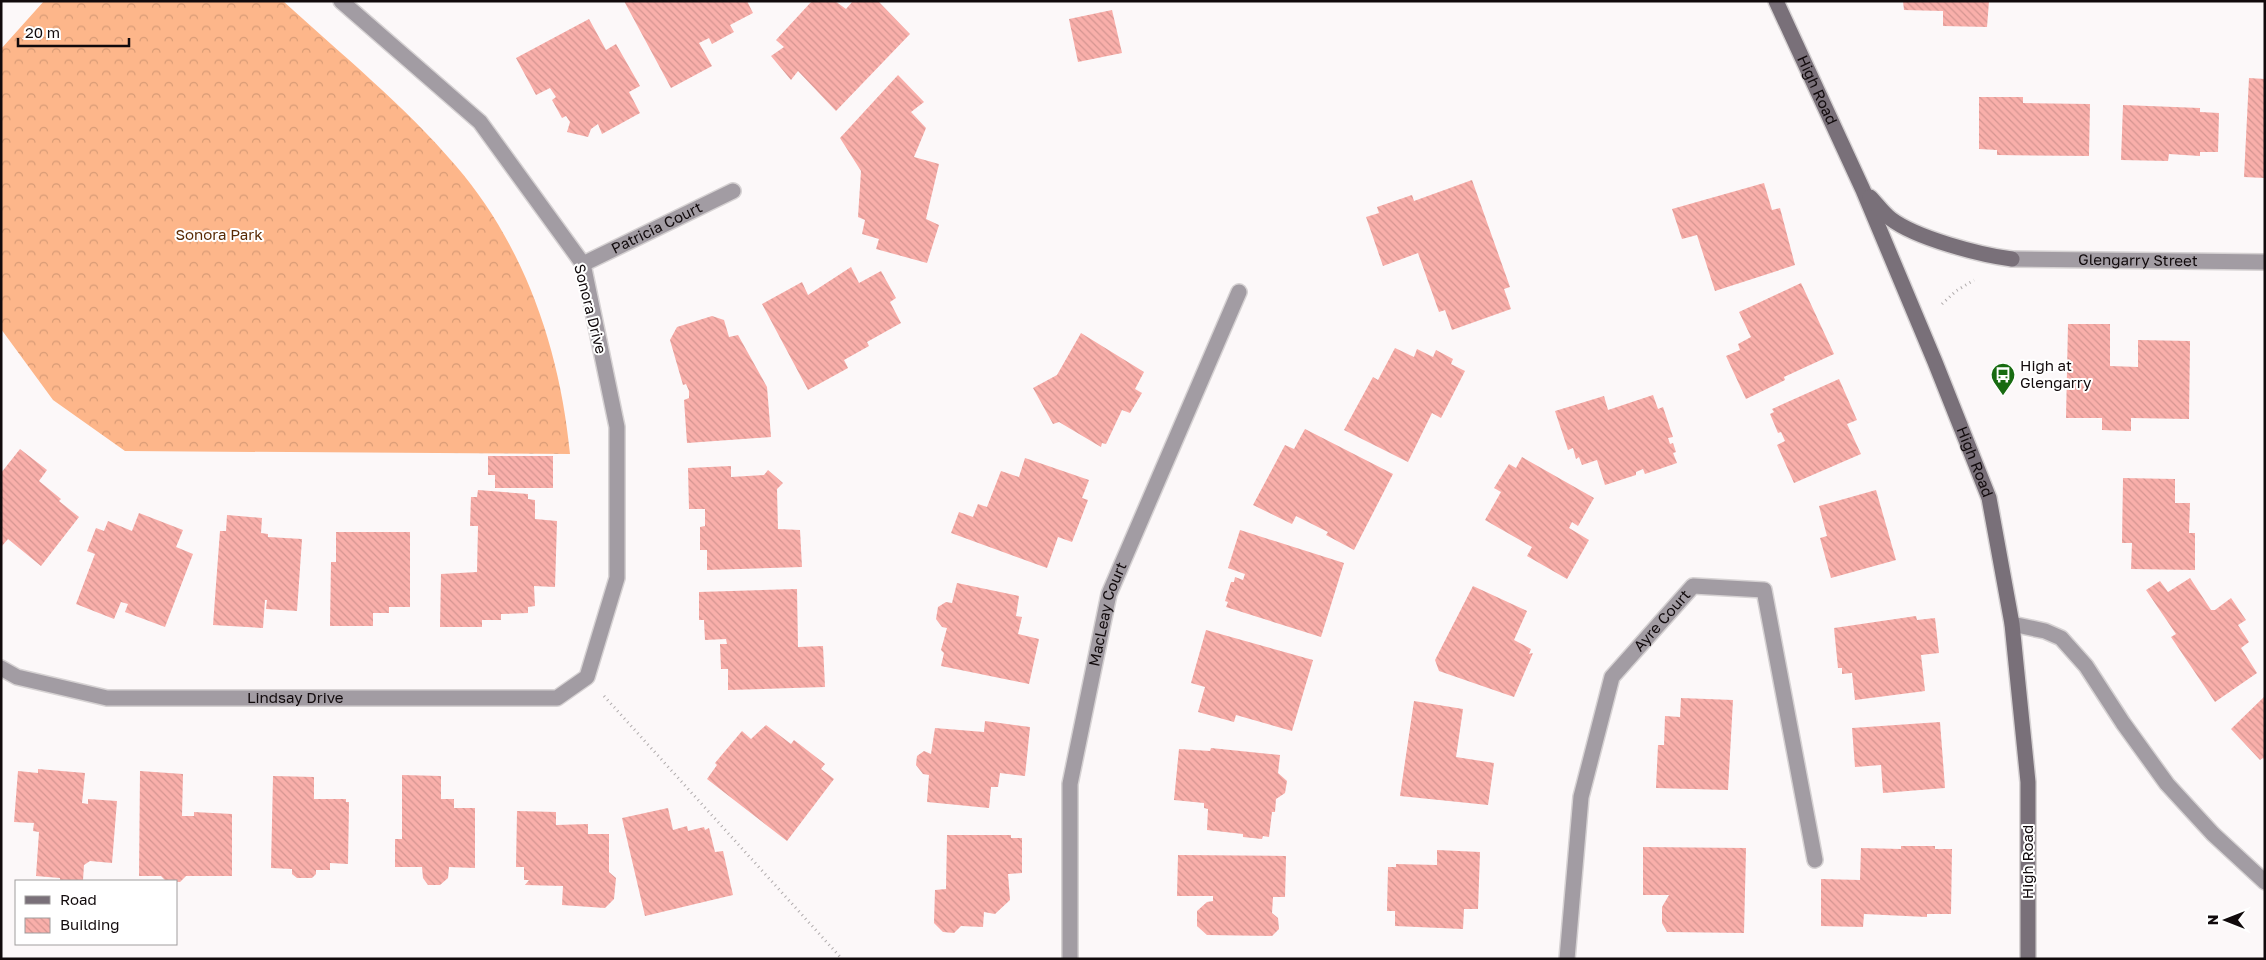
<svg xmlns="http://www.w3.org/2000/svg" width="2266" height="960" viewBox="0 0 2266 960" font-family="'Golos Text',sans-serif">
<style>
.forest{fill:url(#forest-crowns)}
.building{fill:url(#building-back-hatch)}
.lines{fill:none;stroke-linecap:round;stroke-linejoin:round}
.lane-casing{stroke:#d6d2d3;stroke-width:18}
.street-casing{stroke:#d6d2d3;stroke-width:18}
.secondary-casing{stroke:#d6d2d3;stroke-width:18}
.path{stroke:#b1acad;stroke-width:3;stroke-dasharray:1 4;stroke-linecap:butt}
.lane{stroke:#a29ca3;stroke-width:15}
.street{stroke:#a29ca3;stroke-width:15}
.secondary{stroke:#797079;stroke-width:15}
.labels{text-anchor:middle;stroke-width:4;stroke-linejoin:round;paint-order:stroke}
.street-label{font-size:15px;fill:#110a0c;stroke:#fff}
.park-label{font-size:15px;fill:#592a04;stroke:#fff}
.poi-label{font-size:15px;fill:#110a0c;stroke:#fff;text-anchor:start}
</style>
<defs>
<pattern id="forest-crowns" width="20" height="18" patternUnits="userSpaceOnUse" patternTransform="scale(1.25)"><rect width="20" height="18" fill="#fdb68a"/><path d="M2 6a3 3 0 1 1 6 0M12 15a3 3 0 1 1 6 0" fill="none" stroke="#d89b76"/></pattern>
<pattern id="building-back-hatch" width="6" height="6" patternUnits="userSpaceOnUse" patternTransform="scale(1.25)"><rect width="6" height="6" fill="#f9afaa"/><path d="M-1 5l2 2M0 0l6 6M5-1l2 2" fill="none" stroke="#d49591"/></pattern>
</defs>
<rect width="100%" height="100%" fill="#fcf8f9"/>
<path class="forest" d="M 44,1 L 283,1 C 342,55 404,105 456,166 C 525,246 560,350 570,454 L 125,451 L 53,400 L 1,329 L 1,49 Z"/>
<g class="building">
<path d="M 624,1 L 747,1 L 753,13 L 730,25 L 734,32 L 712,44 L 709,38 L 699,43 L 712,66 L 671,88 Z"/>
<path d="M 812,1 L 835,1 L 846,9 L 853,1 L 878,1 L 910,34 L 836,111 L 798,71 L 791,80 L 771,56 L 784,47 L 776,40 Z"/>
<path d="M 1903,1 L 1989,1 L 1987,27 L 1943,26 L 1943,11 L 1904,10 Z"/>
<path d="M 1112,10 L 1122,53 L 1078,62 L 1069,19 Z"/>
<path d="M 589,19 L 606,50 L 616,44 L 640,86 L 629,92 L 640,113 L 602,134 L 598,124 L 591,129 L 588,137 L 567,132 L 570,122 L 566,116 L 562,118 L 552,100 L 556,97 L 550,88 L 536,95 L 516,58 Z"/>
<path d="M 898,75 L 924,102 L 911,112 L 926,128 L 914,157 L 939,164 L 926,219 L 939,225 L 927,263 L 876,249 L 879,239 L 862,234 L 865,220 L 858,217 L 861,171 L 840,138 Z"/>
<path d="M 2249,78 L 2265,79 L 2265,178 L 2244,177 Z"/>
<path d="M 1979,97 L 2023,97 L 2023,103 L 2090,104 L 2089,156 L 1997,155 L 1997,150 L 1979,149 Z"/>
<path d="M 2123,105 L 2200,108 L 2200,112 L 2219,113 L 2218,152 L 2200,152 L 2200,156 L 2169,154 L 2168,161 L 2121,160 Z"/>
<path d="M 1472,180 L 1510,287 L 1504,289 L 1511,309 L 1452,330 L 1445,310 L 1439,312 L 1418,253 L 1383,266 L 1366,217 L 1379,213 L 1377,207 L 1412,195 L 1414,201 Z"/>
<path d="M 1764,183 L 1772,210 L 1780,208 L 1795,265 L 1715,291 L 1697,235 L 1682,239 L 1672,209 Z"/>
<path d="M 851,267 L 859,283 L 881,271 L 896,298 L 890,302 L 901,323 L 867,342 L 869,346 L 844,360 L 848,368 L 808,390 L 762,304 L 802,282 L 808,295 Z"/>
<path d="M 1801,283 L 1834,354 L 1784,377 L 1785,380 L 1746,399 L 1726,356 L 1740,350 L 1738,344 L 1751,337 L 1739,312 Z"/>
<path d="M 712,316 L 724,320 L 729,337 L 738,335 L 767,387 L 771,437 L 687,443 L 684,400 L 689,398 L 689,391 L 686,384 L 683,385 L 670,340 L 677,327 Z"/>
<path d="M 2068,324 L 2110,324 L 2110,366 L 2138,367 L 2138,340 L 2190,341 L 2189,419 L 2131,418 L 2131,431 L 2102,430 L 2102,418 L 2066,418 Z"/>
<path d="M 1081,333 L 1144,372 L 1135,389 L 1142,393 L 1130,413 L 1122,410 L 1106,444 L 1102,443 L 1101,447 L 1059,422 L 1053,424 L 1033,388 L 1057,375 Z"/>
<path d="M 1395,348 L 1414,357 L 1417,349 L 1433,357 L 1436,350 L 1453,359 L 1451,364 L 1465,371 L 1441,418 L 1432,413 L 1408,462 L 1344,430 L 1373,377 L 1378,380 Z"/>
<path d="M 1839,379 L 1857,420 L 1847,424 L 1861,454 L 1794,483 L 1777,445 L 1785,441 L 1781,432 L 1778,433 L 1770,414 L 1774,412 L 1772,409 Z"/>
<path d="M 1653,395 L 1658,409 L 1663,407 L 1673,437 L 1668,438 L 1670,444 L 1673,443 L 1676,452 L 1673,453 L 1677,463 L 1645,474 L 1643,469 L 1636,472 L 1636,475 L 1605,485 L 1597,460 L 1582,465 L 1579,457 L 1576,459 L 1573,448 L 1568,450 L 1555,411 L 1604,396 L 1608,410 Z"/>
<path d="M 1305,429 L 1393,474 L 1354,550 L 1326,535 L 1328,532 L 1296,516 L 1292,524 L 1253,505 L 1285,445 L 1294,449 Z"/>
<path d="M 20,449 L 47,470 L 39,481 L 61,499 L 59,501 L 79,517 L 41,566 L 8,539 L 1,547 L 1,473 Z"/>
<path d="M 488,456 L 553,456 L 553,488 L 495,488 L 495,475 L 488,475 Z"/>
<path d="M 1522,457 L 1594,498 L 1578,526 L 1572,522 L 1569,528 L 1589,540 L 1567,579 L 1527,556 L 1532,547 L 1485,520 L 1501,492 L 1494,488 L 1509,464 L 1516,468 Z"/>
<path d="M 1025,458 L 1089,480 L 1082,498 L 1088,500 L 1072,542 L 1058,537 L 1047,568 L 951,533 L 959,512 L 973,517 L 978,504 L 987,507 L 1001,471 L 1019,477 Z"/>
<path d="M 731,466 L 731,477 L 764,475 L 768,470 L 783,483 L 777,489 L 778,529 L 800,530 L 802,567 L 707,570 L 707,550 L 700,550 L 700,527 L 705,526 L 705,509 L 689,509 L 688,468 Z"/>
<path d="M 2123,478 L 2175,479 L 2175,503 L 2190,503 L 2189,533 L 2195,533 L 2195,570 L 2131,569 L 2132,543 L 2122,543 Z"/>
<path d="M 478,490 L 528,494 L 528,499 L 535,500 L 535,519 L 557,521 L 555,587 L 534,586 L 535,606 L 528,607 L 528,613 L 501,614 L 501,620 L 482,620 L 482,627 L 440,627 L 441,574 L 477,572 L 478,526 L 470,526 L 471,497 L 477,497 Z"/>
<path d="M 1876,490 L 1896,560 L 1831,578 L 1820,538 L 1827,536 L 1819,506 Z"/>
<path d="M 139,513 L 183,530 L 176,547 L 193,554 L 165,627 L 125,612 L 128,604 L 121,602 L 114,619 L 76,604 L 95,554 L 87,551 L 96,528 L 104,531 L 108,521 L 132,531 Z"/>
<path d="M 227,515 L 262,518 L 261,533 L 268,534 L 268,537 L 302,539 L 297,611 L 266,609 L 267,600 L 265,600 L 263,628 L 213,625 L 220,531 L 226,531 Z"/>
<path d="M 1240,530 L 1344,563 L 1321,637 L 1226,607 L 1228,602 L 1225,601 L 1231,582 L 1234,582 L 1235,577 L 1243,580 L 1245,574 L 1228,568 Z"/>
<path d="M 336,532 L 410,532 L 410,607 L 389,607 L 389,613 L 373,613 L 373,626 L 330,626 L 331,562 L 336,562 Z"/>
<path d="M 2190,578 L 2211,610 L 2215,610 L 2231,598 L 2246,620 L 2238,625 L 2249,642 L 2241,648 L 2257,673 L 2215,702 L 2171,637 L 2176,634 L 2146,590 L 2160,581 L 2168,592 Z"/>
<path d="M 957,583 L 1019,596 L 1016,616 L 1022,617 L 1018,634 L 1039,639 L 1029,684 L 941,666 L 944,653 L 941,650 L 947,628 L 942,627 L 936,619 L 938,607 L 946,602 L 952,603 Z"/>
<path d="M 1473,586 L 1527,611 L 1514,640 L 1531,649 L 1529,654 L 1533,653 L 1514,697 L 1439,671 L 1435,660 Z"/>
<path d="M 797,589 L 798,647 L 823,646 L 825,687 L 728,690 L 728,669 L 721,669 L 720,644 L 727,644 L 726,639 L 705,640 L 704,620 L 699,620 L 699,592 Z"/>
<path d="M 1916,616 L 1917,620 L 1935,618 L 1939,653 L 1921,655 L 1925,691 L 1855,700 L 1852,673 L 1842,674 L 1842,668 L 1838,668 L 1834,628 Z"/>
<path d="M 1206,630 L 1313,660 L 1292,731 L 1236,715 L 1234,722 L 1198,712 L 1205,687 L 1191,683 Z"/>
<path d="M 2265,696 L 2265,760 L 2263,758 L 2260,760 L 2231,729 Z"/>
<path d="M 1681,698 L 1733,700 L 1728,790 L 1656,788 L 1658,745 L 1664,745 L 1665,716 L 1680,717 Z"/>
<path d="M 1414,701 L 1463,709 L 1456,757 L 1494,763 L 1488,805 L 1400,796 Z"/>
<path d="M 985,721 L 1030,727 L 1025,776 L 1000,773 L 998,787 L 991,787 L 989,808 L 927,802 L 929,775 L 923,774 L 916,765 L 917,756 L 924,751 L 931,754 L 935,728 L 984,732 Z"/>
<path d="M 1940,722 L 1945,788 L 1883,793 L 1881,765 L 1855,767 L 1852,728 Z"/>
<path d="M 766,725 L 791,744 L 794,740 L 825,764 L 821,769 L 834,779 L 787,841 L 707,779 L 717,765 L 715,763 L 742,731 L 751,739 Z"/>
<path d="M 1211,748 L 1280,755 L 1278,773 L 1287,781 L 1285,793 L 1276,799 L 1275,812 L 1272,812 L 1269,837 L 1263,836 L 1262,839 L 1243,837 L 1243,834 L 1207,830 L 1208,809 L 1204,808 L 1204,803 L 1174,800 L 1179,749 L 1210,751 Z"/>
<path d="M 38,769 L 85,773 L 82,803 L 88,804 L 88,799 L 117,801 L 112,863 L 90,861 L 84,865 L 83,880 L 60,880 L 60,878 L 36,876 L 39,832 L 33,831 L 34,823 L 14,822 L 18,771 L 38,773 Z"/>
<path d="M 140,771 L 183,774 L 182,816 L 194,816 L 194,812 L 232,814 L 232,876 L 186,876 L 180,882 L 166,881 L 161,876 L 139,876 Z"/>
<path d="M 402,775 L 441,776 L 441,799 L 454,799 L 454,808 L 475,808 L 475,868 L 449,867 L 448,878 L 440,885 L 428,885 L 423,878 L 422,867 L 395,867 L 395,839 L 402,839 Z"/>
<path d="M 273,776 L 314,777 L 314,799 L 346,799 L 346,802 L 349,802 L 348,864 L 330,863 L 330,870 L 316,870 L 316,874 L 312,878 L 297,878 L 292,874 L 292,869 L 271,868 Z"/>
<path d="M 668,808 L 673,830 L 687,826 L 688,831 L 704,827 L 705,830 L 709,828 L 715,852 L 723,851 L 733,895 L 645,916 L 622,818 Z"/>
<path d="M 517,811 L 556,812 L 556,825 L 588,824 L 588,834 L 609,834 L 609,872 L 616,878 L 614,899 L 605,908 L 562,905 L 563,886 L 525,885 L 529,880 L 524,880 L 524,867 L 516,867 Z"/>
<path d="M 947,835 L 1011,835 L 1011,838 L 1022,838 L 1022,873 L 1008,874 L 1010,900 L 995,914 L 984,912 L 983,927 L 961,926 L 954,933 L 943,932 L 934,923 L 935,890 L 946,889 Z"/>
<path d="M 1901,846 L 1935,846 L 1935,849 L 1952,849 L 1951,914 L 1927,914 L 1927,917 L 1864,914 L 1863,927 L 1821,926 L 1821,879 L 1860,880 L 1861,848 L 1901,849 Z"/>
<path d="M 1643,847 L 1746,848 L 1744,933 L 1667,932 L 1662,923 L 1662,907 L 1669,895 L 1643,895 Z"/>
<path d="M 1437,850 L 1480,852 L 1478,909 L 1464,909 L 1463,929 L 1395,926 L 1395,911 L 1387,911 L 1388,867 L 1396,867 L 1396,864 L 1437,865 Z"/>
<path d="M 1178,855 L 1286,856 L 1285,897 L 1273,897 L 1272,913 L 1278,918 L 1279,929 L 1272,936 L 1207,935 L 1197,926 L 1197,911 L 1207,902 L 1213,901 L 1213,896 L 1177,896 Z"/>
</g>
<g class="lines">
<defs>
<path id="lane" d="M 2012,624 L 2045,631 L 2061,638 L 2086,666 L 2123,723 L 2167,784 L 2213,834 L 2265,882"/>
<g id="street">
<path id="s1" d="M 2012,259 L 2265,262"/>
<path id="s2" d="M 583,264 L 733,191"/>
<path id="s3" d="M 1,668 L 17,677 L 107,698 L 557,698 L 587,677 L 617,578 L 617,427 L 583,264 L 480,122 L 341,1"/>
<path id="s4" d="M 1070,959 L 1070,784 L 1109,594 L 1239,292"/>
<path id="s5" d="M 1567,959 L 1581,797 L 1612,677 L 1693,586 L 1764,590 L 1815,860"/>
</g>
<g id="secondary">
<path id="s6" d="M 1776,1 L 1863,190 L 1935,362 L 1989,498 L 2012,624 L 2028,782 L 2028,959"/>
<path d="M 1870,197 C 1877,204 1883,213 1891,219 C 1916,238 1980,255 2012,259"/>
</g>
</defs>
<use href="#lane" class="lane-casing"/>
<use href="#street" class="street-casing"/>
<use href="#secondary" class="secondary-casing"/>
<g class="path">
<path d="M 1942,304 L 1956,291 L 1974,280"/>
<path d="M 604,696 L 842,959"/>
</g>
<use href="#lane" class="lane"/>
<use href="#street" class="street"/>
<use href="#secondary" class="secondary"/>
</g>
<defs>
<symbol id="bus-pin" viewBox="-11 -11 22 30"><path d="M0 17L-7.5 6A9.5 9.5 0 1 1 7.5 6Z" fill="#186b11" stroke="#fff"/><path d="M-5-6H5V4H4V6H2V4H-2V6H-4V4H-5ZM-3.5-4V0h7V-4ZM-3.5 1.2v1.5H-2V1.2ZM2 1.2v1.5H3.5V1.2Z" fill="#fff"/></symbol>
</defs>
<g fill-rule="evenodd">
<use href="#bus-pin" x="1989" y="361" width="28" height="38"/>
</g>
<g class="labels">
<g class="street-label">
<text dy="5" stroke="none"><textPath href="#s6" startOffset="98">High Road</textPath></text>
<text dy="5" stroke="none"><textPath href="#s2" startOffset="82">Patricia Court</textPath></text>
<text dy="5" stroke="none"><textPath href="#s1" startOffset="126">Glengarry Street</textPath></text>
<text transform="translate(590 309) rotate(76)" y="5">Sonora Drive</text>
<text dy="5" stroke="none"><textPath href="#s6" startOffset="502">High Road</textPath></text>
<text dy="5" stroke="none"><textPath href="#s4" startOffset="349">MacLeay Court</textPath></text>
<text dy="5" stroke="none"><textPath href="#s5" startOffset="362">Ayre Court</textPath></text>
<text dy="5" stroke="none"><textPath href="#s3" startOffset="299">Lindsay Drive</textPath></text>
<text transform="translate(2028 862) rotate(-90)" y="5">High Road</text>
</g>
<g class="park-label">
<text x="219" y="240">Sonora Park</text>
</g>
<g class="poi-label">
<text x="2020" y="371">High at<tspan x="2020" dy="17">Glengarry</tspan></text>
</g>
</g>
<rect width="2266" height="960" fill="none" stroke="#110a0c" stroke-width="5"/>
<rect x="15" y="880" width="162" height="65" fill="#ffffff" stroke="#a09d9e"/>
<rect x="25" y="896" width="25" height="8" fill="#797079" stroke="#a09d9e"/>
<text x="60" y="905" font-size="15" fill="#110a0c">Road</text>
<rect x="25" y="918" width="25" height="15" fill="url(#building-back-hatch)" stroke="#a09d9e"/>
<text x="60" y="930" font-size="15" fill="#110a0c">Building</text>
<g transform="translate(2226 920) rotate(270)" stroke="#ffffff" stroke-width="4" paint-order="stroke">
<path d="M0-4L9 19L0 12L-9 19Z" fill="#110a0c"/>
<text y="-8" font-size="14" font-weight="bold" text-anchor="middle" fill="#110a0c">N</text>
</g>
<path d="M18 38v8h111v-8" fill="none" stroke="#110a0c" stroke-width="2.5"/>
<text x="25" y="38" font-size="15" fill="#110a0c" stroke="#ffffff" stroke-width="4" paint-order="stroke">20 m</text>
</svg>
